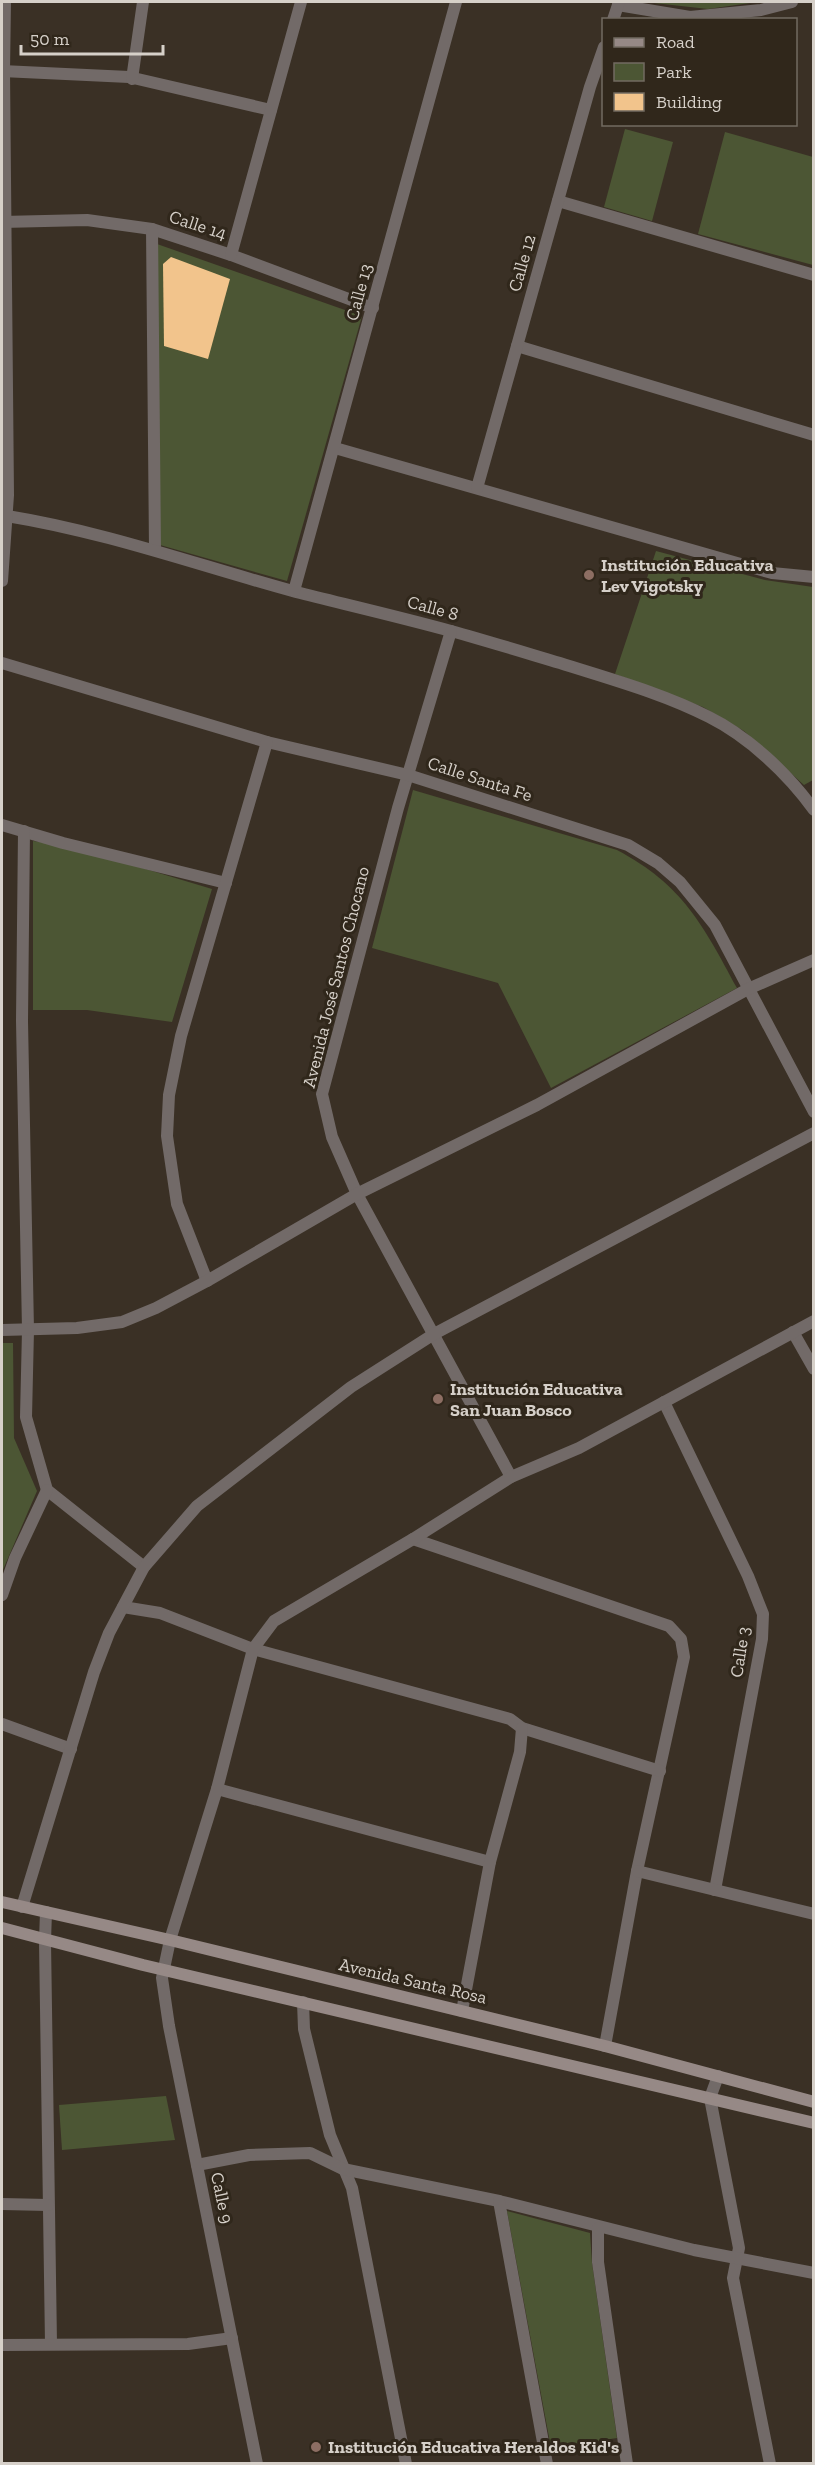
<svg xmlns="http://www.w3.org/2000/svg" width="815" height="2465" viewBox="0 0 815 2465" font-family="'Zilla Slab',serif">
<style>
.green{fill:#4c5634}
.building{fill:#f2c48c}
.lines{fill:none;stroke-linecap:round;stroke-linejoin:round}
.street{stroke:#726a68;stroke-width:12}
.secondary{stroke:#968986;stroke-width:12}
.education-dot{fill:#8d6e63;stroke:#30271b;stroke-width:2}
.labels{text-anchor:middle;stroke-width:6;stroke-linejoin:round;paint-order:stroke}
.street-label{font-size:18px;fill:#d6d0c9;stroke:#30271b}
.poi-label{font-size:18px;font-weight:bold;fill:#d6d0c9;stroke:#30271b;text-anchor:start}
</style>
<rect width="100%" height="100%" fill="#3a3025"/>
<g class="green">
<path d="M 645,2 L 757,2 L 708,9 Z"/>
<path d="M 625,129 L 673,142 L 652,221 L 604,207 Z"/>
<path d="M 725,132 L 813,157 L 813,265 L 698,234 Z"/>
<path d="M 157,244 L 362,316 L 287,581 L 160,545 Z"/>
<path d="M 656,551 L 765,580 L 813,587 L 813,780 L 804,785 L 744,731 L 703,707 L 615,674 Z"/>
<path d="M 413,790 L 617,850 C 683,885 703,925 737,988 L 551,1088 L 498,983 L 372,948 Z"/>
<path d="M 33,841 L 69,846 L 212,889 L 172,1022 L 87,1010 L 33,1010 Z"/>
<path d="M 2,1343 L 13,1343 L 14,1438 L 37,1491 L 2,1572 Z"/>
<path d="M 166,2096 L 175,2140 L 62,2150 L 59,2105 Z"/>
<path d="M 507,2211 L 590,2233 L 592,2263 L 617,2438 L 551,2448 Z"/>
</g>
<path class="building" d="M 171,257 L 230,279 L 208,359 L 164,346 L 163,264 Z"/>
<g class="lines">
<g class="street">
<path d="M 618,5 L 690,17 L 761,10 L 792,2"/>
<path d="M 613,20 L 619,2"/>
<path d="M 2,71 L 129,77 L 271,110"/>
<path d="M 132,79 L 143,2"/>
<path d="M 558,201 L 814,275"/>
<path d="M 2,222 L 87,220 L 152,229 L 231,255 L 373,308"/>
<path d="M 152,229 L 155,549"/>
<path d="M 231,255 L 301,2"/>
<path d="M 517,346 L 814,435"/>
<path d="M 335,448 L 772,573 L 814,577"/>
<path d="M 477,488 L 590,87 L 604,47"/>
<path d="M 7,516 C 106,532 200,566 296,592 C 348,605 400,617 451,631 C 487,641 523,652 560,663 C 610,679 662,693 709,717 C 749,737 788,774 814,810"/>
<path d="M 2,581 L 8,495 L 4,71 L 5,2"/>
<path d="M 294,591 L 456,2"/>
<path d="M 451,631 L 398,808 L 322,1094 L 332,1137 L 357,1194 L 511,1477"/>
<path d="M 2,663 L 267,742 L 408,775 L 628,845 L 658,863 L 680,882 L 715,925 L 814,1112"/>
<path d="M 2,825 L 63,843 L 226,883"/>
<path d="M 24,831 L 22,1021 L 28,1330 L 26,1417 L 47,1490 L 144,1567"/>
<path d="M 207,1281 L 177,1204 L 167,1136 L 169,1095 L 181,1036 L 267,742"/>
<path d="M 2,1330 L 77,1328 L 122,1322 L 156,1308 L 207,1281 L 357,1194 L 537,1105 L 748,989 L 814,960"/>
<path d="M 793,1332 L 814,1369"/>
<path d="M 664,1402 L 748,1576 L 763,1614 L 762,1639 L 715,1890"/>
<path d="M 413,1539 L 669,1626 L 681,1639 L 684,1657 L 637,1871 L 605,2046"/>
<path d="M 2,1595 L 15,1558 L 47,1490"/>
<path d="M 123,1607 L 160,1613 L 253,1649 L 510,1719 L 522,1728 L 660,1771"/>
<path d="M 2,1724 L 71,1749"/>
<path d="M 217,1789 L 490,1862"/>
<path d="M 637,1871 L 814,1914"/>
<path d="M 22,1907 L 94,1672 L 109,1633 L 144,1567 L 197,1506 L 351,1387 L 434,1334 L 814,1133"/>
<path d="M 46,1912 L 45,1941 L 51,2344"/>
<path d="M 303,2002 L 304,2029 L 330,2135 L 352,2188 L 406,2464"/>
<path d="M 462,2011 L 490,1862 L 520,1752 L 522,1728"/>
<path d="M 718,2076 L 710,2098 L 739,2248 L 733,2278 L 770,2464"/>
<path d="M 197,2165 L 249,2155 L 310,2153 L 343,2169 L 499,2201 L 694,2250 L 814,2273"/>
<path d="M 499,2201 L 547,2464"/>
<path d="M 2,2204 L 48,2205"/>
<path d="M 598,2228 L 598,2262 L 627,2464"/>
<path d="M 2,2345 L 188,2344 L 232,2338"/>
<path d="M 257,2464 L 169,2026 L 162,1978 L 170,1940 L 217,1789 L 253,1649 L 274,1621 L 413,1539 L 511,1477 L 579,1448 L 814,1321"/>
</g>
<g class="secondary">
<path d="M 2,1902 L 170,1940 L 605,2046 L 814,2102"/>
<path d="M 2,1928 L 143,1965 L 814,2123"/>
</g>
</g>
<g class="education-dot">
<circle cx="589" cy="575" r="6"/>
<circle cx="438" cy="1399" r="6"/>
<circle cx="316" cy="2447" r="6"/>
</g>
<g class="labels">
<g class="street-label">
<text transform="translate(198 225) rotate(18)" y="6">Calle 14</text>
<text transform="translate(522 263) rotate(-74)" y="6">Calle 12</text>
<text transform="translate(359 292) rotate(-75)" y="6">Calle 13</text>
<text transform="translate(433 608) rotate(15)" y="6">Calle 8</text>
<text transform="translate(480 779) rotate(18)" y="6">Calle Santa Fe</text>
<text transform="translate(336 977) rotate(-76)" y="6">Avenida José Santos Chocano</text>
<text transform="translate(740 1652) rotate(-81)" y="6">Calle 3</text>
<text transform="translate(413 1981) rotate(13)" y="6">Avenida Santa Rosa</text>
<text transform="translate(222 2198) rotate(78)" y="6">Calle 9</text>
</g>
<g class="poi-label">
<text x="601" y="571">Institución Educativa<tspan x="601" dy="21">Lev Vigotsky</tspan></text>
<text x="450" y="1395">Institución Educativa<tspan x="450" dy="21">San Juan Bosco</tspan></text>
<text x="328" y="2453">Institución Educativa Heraldos Kid's</text>
</g>
</g>
<rect width="815" height="2465" fill="none" stroke="#d6d0c9" stroke-width="6"/>
<rect x="602" y="18" width="195" height="108" fill="#30271b" stroke="#726b61" stroke-width="1.5"/>
<rect x="614" y="38" width="30" height="9" fill="#968986" stroke="#726b61" stroke-width="1.5"/>
<text x="656" y="48" font-size="18" fill="#d6d0c9">Road</text>
<rect x="614" y="63" width="30" height="18" fill="#4c5634" stroke="#726b61" stroke-width="1.5"/>
<text x="656" y="78" font-size="18" fill="#d6d0c9">Park</text>
<rect x="614" y="93" width="30" height="18" fill="#f2c48c" stroke="#726b61" stroke-width="1.5"/>
<text x="656" y="108" font-size="18" fill="#d6d0c9">Building</text>
<path d="M21 45v9h142v-9" fill="none" stroke="#d6d0c9" stroke-width="3"/>
<text x="30" y="45" font-size="18" fill="#d6d0c9" stroke="#30271b" stroke-width="4.5" paint-order="stroke">50 m</text>
</svg>
